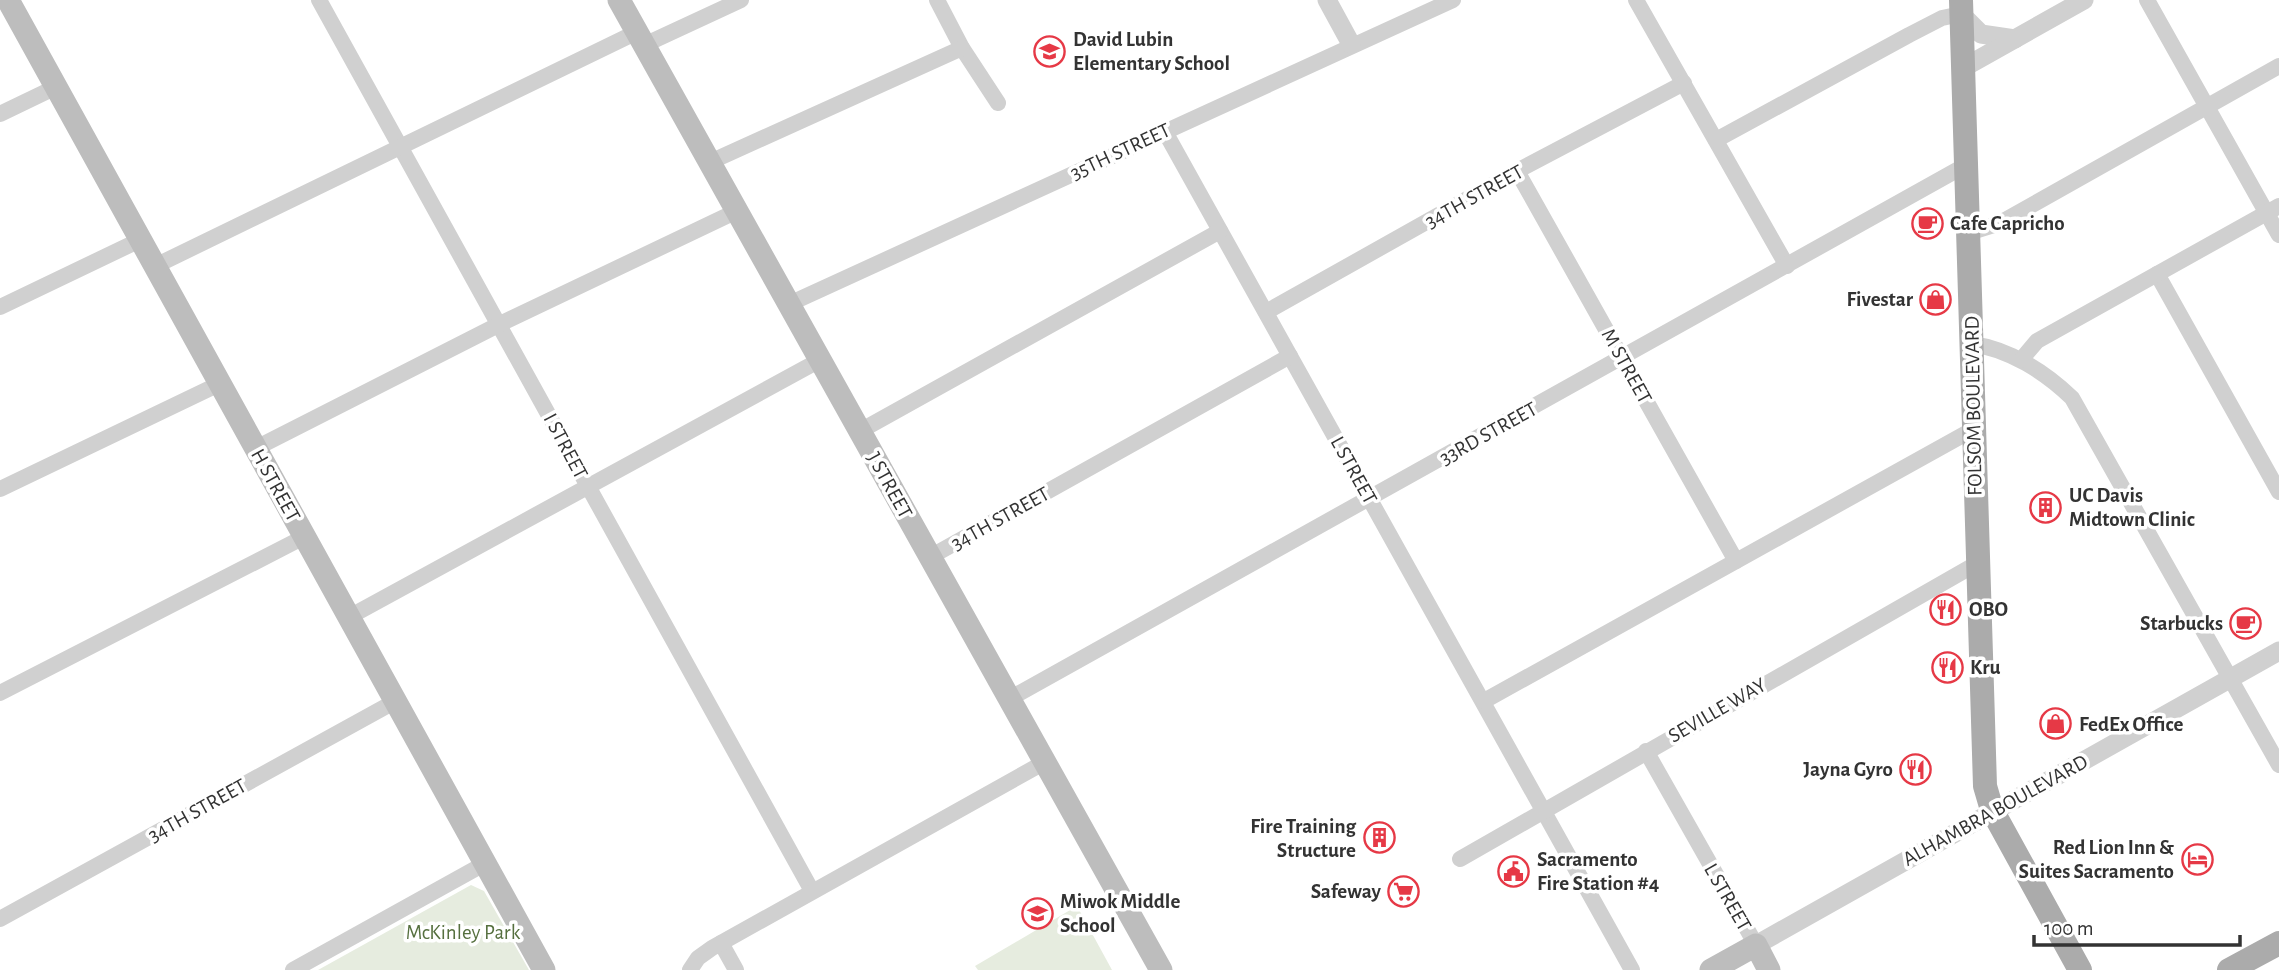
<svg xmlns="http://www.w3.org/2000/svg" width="2279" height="970" viewBox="0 0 2279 970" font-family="'Alegreya Sans',sans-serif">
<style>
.green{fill:#e6ecdf}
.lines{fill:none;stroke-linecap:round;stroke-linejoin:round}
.minor{stroke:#d0d0d0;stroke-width:16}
.tertiary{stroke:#d0d0d0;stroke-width:19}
.secondary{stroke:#bdbdbd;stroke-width:23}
.primary{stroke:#ababab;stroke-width:24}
.labels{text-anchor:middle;stroke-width:7;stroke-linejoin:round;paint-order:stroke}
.poi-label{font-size:21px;font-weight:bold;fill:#333;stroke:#fff;text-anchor:start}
.street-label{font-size:21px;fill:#333;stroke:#fff}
.park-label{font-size:21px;fill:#56703f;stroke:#fff}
</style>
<rect width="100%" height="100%" fill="#fff"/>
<g class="green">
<path d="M 471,885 L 484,891 L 529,970 L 318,970 Z"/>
<path d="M 1077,906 L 1112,970 L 978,970 L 975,966 Z"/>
</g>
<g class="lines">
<g class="minor">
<path d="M 319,0 L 812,891"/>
<path d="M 937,0 L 962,48 L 998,103"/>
<path d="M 1636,0 L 1787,266"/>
<path d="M 2147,0 L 2279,235"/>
<path d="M 644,45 L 741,0"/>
<path d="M 0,114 L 56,87"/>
<path d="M 1164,130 L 1632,970"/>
<path d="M 1716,140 L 1909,35 L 1942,18 L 1961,14"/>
<path d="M 710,162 L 962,48"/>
<path d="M 1517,171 L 1736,561"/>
<path d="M 1968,233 L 2000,223 L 2279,66"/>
<path d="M 155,266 L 637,32"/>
<path d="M 2157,274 L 2279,492"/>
<path d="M 789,304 L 1453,0"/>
<path d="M 0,307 L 140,240"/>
<path d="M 1266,312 L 1517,171 L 1684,83"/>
<path d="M 1972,344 C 2009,349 2045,372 2072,398 L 2279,765"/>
<path d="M 2021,360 L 2037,341 L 2279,206"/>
<path d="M 860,431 L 1220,231"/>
<path d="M 256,448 L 500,324 L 737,211"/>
<path d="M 0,489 L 219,384"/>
<path d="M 930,557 L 1290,356"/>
<path d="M 349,617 L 820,360"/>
<path d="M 0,693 L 304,537"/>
<path d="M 1009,699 L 1966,165"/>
<path d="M 1484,701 L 1972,430"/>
<path d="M 1646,751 L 1756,945"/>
<path d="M 1460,859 L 1976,564"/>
<path d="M 0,919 L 394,702"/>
<path d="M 721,943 L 736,970"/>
<path d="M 293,970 L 484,864"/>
<path d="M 690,970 L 698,958 L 712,948 L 1045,762"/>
</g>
<g class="tertiary">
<path d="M 1327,0 L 1351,44"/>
<path d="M 1961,14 L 1981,34 L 2015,39"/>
<path d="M 1963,68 L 2084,0"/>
<path d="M 1756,945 L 2279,651"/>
</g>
<g class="secondary">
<path d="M 8,0 L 544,970"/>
<path d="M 619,0 L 1161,970"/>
<path d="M 1711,970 L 1756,945 L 1769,970"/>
</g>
<g class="primary">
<path d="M 1961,0 L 1985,786 L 1992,810 L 2080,970"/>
<path d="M 2229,970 L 2279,943"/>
</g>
</g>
<defs>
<symbol id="school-ring" viewBox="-11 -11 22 22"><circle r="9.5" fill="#fff" stroke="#e63946" stroke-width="1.5"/><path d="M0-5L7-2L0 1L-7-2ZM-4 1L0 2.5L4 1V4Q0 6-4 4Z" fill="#e63946"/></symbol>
<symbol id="cafe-ring" viewBox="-11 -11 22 22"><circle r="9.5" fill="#fff" stroke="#e63946" stroke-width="1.5"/><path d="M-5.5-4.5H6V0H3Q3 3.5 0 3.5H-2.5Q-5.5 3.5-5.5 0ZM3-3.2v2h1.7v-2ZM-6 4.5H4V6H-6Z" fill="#e63946"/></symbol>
<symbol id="shop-ring" viewBox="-11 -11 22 22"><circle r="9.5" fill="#fff" stroke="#e63946" stroke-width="1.5"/><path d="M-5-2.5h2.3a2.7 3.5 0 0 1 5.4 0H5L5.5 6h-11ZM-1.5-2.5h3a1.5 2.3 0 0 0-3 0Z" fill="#e63946"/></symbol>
<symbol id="building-ring" viewBox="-11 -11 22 22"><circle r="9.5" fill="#fff" stroke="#e63946" stroke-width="1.5"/><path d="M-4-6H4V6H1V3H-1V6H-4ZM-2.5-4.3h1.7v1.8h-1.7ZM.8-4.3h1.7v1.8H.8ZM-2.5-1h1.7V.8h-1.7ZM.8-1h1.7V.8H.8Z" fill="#e63946"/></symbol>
<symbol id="restaurant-ring" viewBox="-11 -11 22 22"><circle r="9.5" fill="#fff" stroke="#e63946" stroke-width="1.5"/><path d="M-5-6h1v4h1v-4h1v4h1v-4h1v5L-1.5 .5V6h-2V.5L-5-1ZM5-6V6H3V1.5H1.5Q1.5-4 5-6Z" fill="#e63946"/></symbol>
<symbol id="hotel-ring" viewBox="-11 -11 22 22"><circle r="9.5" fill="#fff" stroke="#e63946" stroke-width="1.5"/><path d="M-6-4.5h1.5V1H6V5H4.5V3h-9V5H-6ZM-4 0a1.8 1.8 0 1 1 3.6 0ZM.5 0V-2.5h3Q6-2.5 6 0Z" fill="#e63946"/></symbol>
<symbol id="civic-ring" viewBox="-11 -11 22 22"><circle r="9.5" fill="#fff" stroke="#e63946" stroke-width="1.5"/><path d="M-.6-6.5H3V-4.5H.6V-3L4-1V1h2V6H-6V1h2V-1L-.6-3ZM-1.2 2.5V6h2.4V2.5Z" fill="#e63946"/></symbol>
<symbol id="supermarket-ring" viewBox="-11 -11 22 22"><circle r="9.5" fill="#fff" stroke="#e63946" stroke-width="1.5"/><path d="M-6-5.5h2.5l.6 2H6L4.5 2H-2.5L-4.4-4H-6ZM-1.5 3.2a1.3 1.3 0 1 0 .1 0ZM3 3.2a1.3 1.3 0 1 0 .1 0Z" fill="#e63946"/></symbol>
</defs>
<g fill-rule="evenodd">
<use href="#school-ring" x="1032" y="34" width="35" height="35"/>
<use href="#cafe-ring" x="1910" y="206" width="35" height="35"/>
<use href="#shop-ring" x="1918" y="282" width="35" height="35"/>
<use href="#building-ring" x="2028" y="490" width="35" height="35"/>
<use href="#restaurant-ring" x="1928" y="592" width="35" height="35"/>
<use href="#cafe-ring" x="2228" y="606" width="35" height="35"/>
<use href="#restaurant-ring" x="1930" y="650" width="35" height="35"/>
<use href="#shop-ring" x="2038" y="706" width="35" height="35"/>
<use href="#restaurant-ring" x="1898" y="752" width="35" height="35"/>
<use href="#building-ring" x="1362" y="820" width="35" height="35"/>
<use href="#hotel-ring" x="2180" y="842" width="35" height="35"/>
<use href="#civic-ring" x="1496" y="854" width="35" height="35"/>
<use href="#supermarket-ring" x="1386" y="874" width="35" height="35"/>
<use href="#school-ring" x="1020" y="896" width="35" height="35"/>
</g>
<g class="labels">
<g class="poi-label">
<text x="1073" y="46">David Lubin<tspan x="1073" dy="24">Elementary School</tspan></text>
<text x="1950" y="230">Cafe Capricho</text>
<text x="1913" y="306" text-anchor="end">Fivestar</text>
<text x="2069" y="502">UC Davis<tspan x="2069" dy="24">Midtown Clinic</tspan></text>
<text x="1969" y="616">OBO</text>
<text x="2223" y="630" text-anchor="end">Starbucks</text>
<text x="1970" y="674">Kru</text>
<text x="2079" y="731">FedEx Office</text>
<text x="1893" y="776" text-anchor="end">Jayna Gyro</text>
<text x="1356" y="833" text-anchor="end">Fire Training<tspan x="1356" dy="24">Structure</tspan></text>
<text x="2174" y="854" text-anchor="end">Red Lion Inn &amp;<tspan x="2174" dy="24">Suites Sacramento</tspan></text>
<text x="1537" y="866">Sacramento<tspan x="1537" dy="24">Fire Station #4</tspan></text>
<text x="1381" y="898" text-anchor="end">Safeway</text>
<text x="1060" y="908">Miwok Middle<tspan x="1060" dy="24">School</tspan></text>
</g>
<g class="street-label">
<text transform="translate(1120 151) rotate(-25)" y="7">35TH STREET</text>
<text transform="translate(1474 196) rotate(-29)" y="7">34TH STREET</text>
<text transform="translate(1627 366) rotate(61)" y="7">M STREET</text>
<text transform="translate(1973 406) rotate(-91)" y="7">FOLSOM BOULEVARD</text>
<text transform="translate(1488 433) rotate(-29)" y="7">33RD STREET</text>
<text transform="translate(566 446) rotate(62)" y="7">I STREET</text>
<text transform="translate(1354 470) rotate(61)" y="7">L STREET</text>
<text transform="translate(276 485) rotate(61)" y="7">H STREET</text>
<text transform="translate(890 485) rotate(61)" y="7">J STREET</text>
<text transform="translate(1000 518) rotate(-29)" y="7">34TH STREET</text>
<text transform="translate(1717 710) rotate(-30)" y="7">SEVILLE WAY</text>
<text transform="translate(197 810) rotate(-29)" y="7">34TH STREET</text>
<text transform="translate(1995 810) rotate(-29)" y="7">ALHAMBRA BOULEVARD</text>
<text transform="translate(1728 897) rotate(60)" y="7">L STREET</text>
</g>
<g class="park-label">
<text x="463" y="939">McKinley Park</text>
</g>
</g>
<path d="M2034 935v10h206v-10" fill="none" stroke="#333333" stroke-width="3.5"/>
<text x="2044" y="935" font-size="21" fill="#333333" stroke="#ffffff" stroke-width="5" paint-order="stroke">100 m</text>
</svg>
